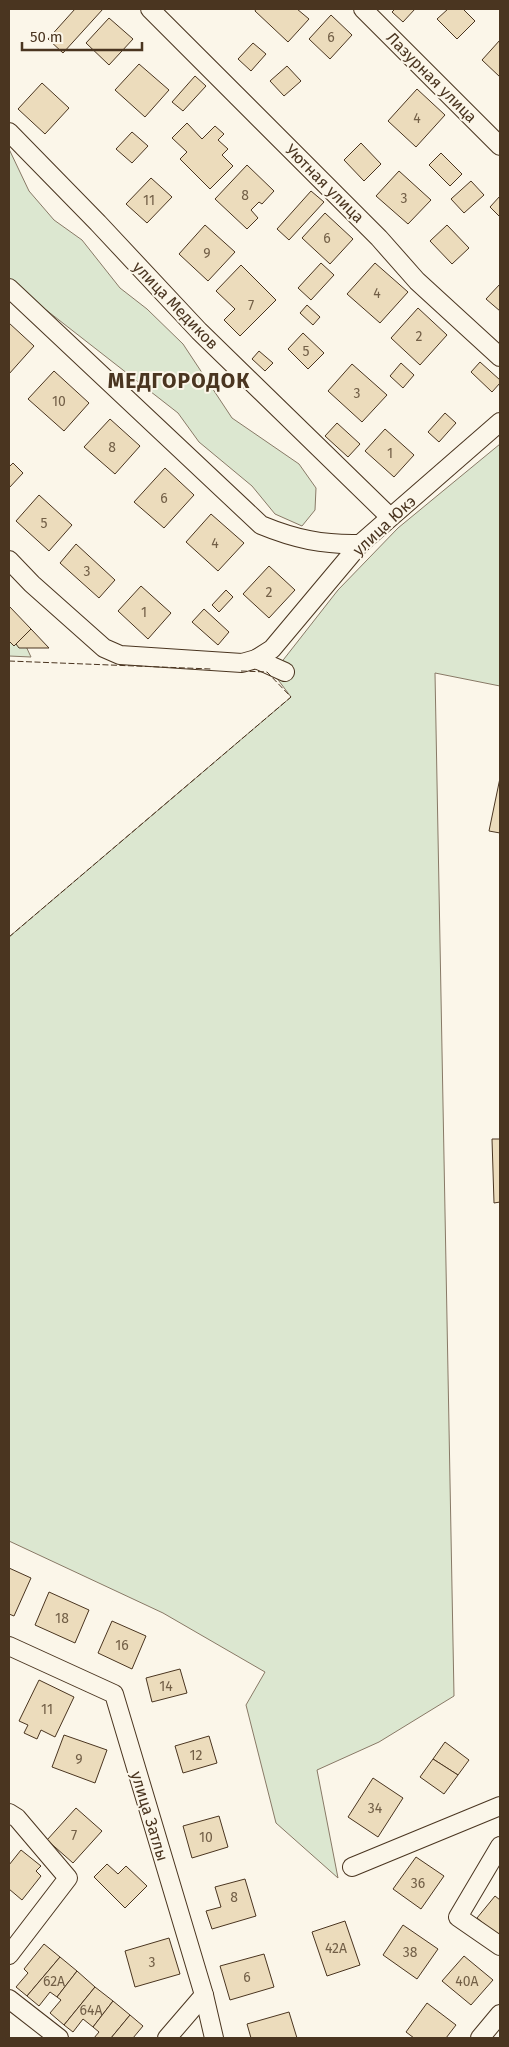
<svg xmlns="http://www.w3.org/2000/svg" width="509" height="2047" viewBox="0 0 509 2047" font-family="'Fira Sans',sans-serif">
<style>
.green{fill:#dce7d0;stroke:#887966}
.building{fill:#ecdcbc;stroke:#4a3520}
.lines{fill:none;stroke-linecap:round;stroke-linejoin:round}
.minor-casing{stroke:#4a3520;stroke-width:20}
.minor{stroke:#fbf6e9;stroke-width:18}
.fence{stroke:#4a3520;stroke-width:1;stroke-dasharray:6 2.5;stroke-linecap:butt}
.labels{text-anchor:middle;stroke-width:4;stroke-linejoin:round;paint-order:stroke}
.number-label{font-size:14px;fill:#725f47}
.street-label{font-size:16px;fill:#4a3520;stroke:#fbf6e9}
.district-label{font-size:21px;font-weight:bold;letter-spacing:1px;fill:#4a3520;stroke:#fbf6e9}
</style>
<rect width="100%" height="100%" fill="#fbf6e9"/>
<g class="green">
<path d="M 9,149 L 29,191 L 54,220 L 82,240 L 120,288 L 147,309 L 183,344 L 232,418 L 299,464 L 316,488 L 315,510 L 302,526 L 275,514 L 252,486 L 199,442 L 178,413 L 9,281 Z"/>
<path d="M 500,444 L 500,686 L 435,673 L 454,1696 L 379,1742 L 317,1770 L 338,1878 L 276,1823 L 246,1705 L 265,1672 L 163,1613 L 9,1541 L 9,937 L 291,697 L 273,673 L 338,590 L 398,528 Z"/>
<path d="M 9,624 L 16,625 L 31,657 L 9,656 Z"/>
</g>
<g class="building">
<path d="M 75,9 L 103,9 L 63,53 L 48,39 Z"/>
<path d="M 256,9 L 297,9 L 309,19 L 288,42 L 255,11 Z"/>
<path d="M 395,9 L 415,9 L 403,22 L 392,12 Z"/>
<path d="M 448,9 L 463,9 L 475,21 L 457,39 L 437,19 Z"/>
<path d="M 331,15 L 352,35 L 330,59 L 309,39 Z"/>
<path d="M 109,18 L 133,39 L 109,65 L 86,43 Z"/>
<path d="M 500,40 L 500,77 L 482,60 Z"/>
<path d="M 253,43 L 266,54 L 251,71 L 238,59 Z"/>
<path d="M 139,64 L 169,90 L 145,117 L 115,90 Z"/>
<path d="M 287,66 L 301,81 L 284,96 L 270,81 Z"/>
<path d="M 195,76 L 206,86 L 183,111 L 172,102 Z"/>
<path d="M 42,83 L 69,108 L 45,134 L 18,109 Z"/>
<path d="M 417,89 L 445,115 L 416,147 L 388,121 Z"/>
<path d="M 187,123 L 202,139 L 215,126 L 224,134 L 218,140 L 228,149 L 222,155 L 233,166 L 210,189 L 180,159 L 187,152 L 172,138 Z"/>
<path d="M 132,132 L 148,146 L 132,163 L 116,149 Z"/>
<path d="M 361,143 L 381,164 L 364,181 L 344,160 Z"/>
<path d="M 441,153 L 462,174 L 450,186 L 429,165 Z"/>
<path d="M 247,165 L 274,191 L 262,204 L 259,202 L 251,210 L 258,218 L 247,229 L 215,199 Z"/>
<path d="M 399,171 L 431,200 L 408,224 L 376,196 Z"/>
<path d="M 151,178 L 172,197 L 147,223 L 126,204 Z"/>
<path d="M 471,181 L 484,195 L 464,213 L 451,199 Z"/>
<path d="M 311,191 L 324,202 L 289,240 L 277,229 Z"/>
<path d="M 500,196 L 500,217 L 490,207 Z"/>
<path d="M 325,213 L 353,239 L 330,264 L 302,238 Z"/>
<path d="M 205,225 L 235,252 L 208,281 L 179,254 Z"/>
<path d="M 447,225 L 469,248 L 452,264 L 430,241 Z"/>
<path d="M 321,263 L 334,275 L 311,300 L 298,288 Z"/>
<path d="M 375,263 L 408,292 L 380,323 L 347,294 Z"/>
<path d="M 241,265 L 276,300 L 240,336 L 224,320 L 235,309 L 216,291 Z"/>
<path d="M 500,284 L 500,311 L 486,299 Z"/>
<path d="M 307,305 L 320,317 L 313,325 L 300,313 Z"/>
<path d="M 418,308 L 447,335 L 420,365 L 391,338 Z"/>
<path d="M 9,323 L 34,346 L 9,374 Z"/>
<path d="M 303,333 L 324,353 L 308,369 L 288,349 Z"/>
<path d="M 259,351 L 273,363 L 265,371 L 252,359 Z"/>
<path d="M 480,362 L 500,380 L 500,383 L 492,392 L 471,372 Z"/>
<path d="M 401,363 L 414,375 L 403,388 L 390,376 Z"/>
<path d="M 352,364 L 387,395 L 362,422 L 328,391 Z"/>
<path d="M 54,371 L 89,403 L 64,431 L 28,399 Z"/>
<path d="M 445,413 L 456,423 L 439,442 L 428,432 Z"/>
<path d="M 110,419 L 140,446 L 115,474 L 84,447 Z"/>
<path d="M 337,423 L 360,444 L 348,457 L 325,436 Z"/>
<path d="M 385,429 L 414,455 L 394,477 L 365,451 Z"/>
<path d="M 13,463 L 23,473 L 9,488 L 9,467 Z"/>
<path d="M 165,468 L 194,495 L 164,528 L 134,502 Z"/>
<path d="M 39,495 L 72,525 L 49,551 L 16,521 Z"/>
<path d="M 211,514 L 244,543 L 218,571 L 186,542 Z"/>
<path d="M 76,544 L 115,580 L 99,598 L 60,563 Z"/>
<path d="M 269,566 L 295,590 L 269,618 L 243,594 Z"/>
<path d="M 141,586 L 171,613 L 148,639 L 118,611 Z"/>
<path d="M 226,590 L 233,597 L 219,612 L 212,605 Z"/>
<path d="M 9,606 L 31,629 L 14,646 L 9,641 Z"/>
<path d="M 204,609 L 229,632 L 218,645 L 192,622 Z"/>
<path d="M 31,629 L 49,648 L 19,648 L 16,644 Z"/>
<path d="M 500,778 L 500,833 L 489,831 Z"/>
<path d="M 492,1139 L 500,1139 L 500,1202 L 494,1203 Z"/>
<path d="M 9,1568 L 31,1578 L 14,1616 L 9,1614 Z"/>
<path d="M 49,1592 L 89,1610 L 75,1643 L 35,1625 Z"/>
<path d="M 112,1621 L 146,1636 L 132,1669 L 98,1653 Z"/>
<path d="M 180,1669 L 187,1693 L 152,1702 L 146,1678 Z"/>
<path d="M 39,1680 L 74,1697 L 55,1737 L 41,1730 L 37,1739 L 24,1733 L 28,1725 L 19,1721 Z"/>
<path d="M 64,1735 L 107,1750 L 95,1783 L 52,1767 Z"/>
<path d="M 209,1736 L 217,1763 L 183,1773 L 175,1746 Z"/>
<path d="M 445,1742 L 469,1760 L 458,1775 L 433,1759 Z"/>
<path d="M 433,1759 L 458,1775 L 444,1794 L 420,1777 Z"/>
<path d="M 373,1778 L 403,1798 L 378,1837 L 348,1817 Z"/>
<path d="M 76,1808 L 102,1831 L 73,1863 L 47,1840 Z"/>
<path d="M 219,1816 L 228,1847 L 192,1858 L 183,1826 Z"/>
<path d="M 21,1850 L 41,1866 L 36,1871 L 41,1876 L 22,1900 L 9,1889 L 9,1865 Z"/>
<path d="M 416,1857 L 444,1876 L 421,1909 L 393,1889 Z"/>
<path d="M 107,1864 L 118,1874 L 126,1866 L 147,1886 L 125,1908 L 94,1877 Z"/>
<path d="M 245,1879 L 256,1916 L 212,1929 L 206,1911 L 221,1907 L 215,1887 Z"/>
<path d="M 495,1896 L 500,1900 L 500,1937 L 477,1918 Z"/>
<path d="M 345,1921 L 360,1965 L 327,1976 L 312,1932 Z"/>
<path d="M 403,1925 L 438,1949 L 417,1979 L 383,1955 Z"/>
<path d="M 169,1938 L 180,1974 L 135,1987 L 125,1951 Z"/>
<path d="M 44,1944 L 60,1957 L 27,1996 L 16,1987 L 28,1973 L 24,1969 Z"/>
<path d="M 264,1954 L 274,1987 L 230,2000 L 220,1966 Z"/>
<path d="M 464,1956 L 493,1980 L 471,2005 L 442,1981 Z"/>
<path d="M 60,1957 L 77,1971 L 57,1997 L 50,1992 L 39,2006 L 27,1996 Z"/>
<path d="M 77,1971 L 95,1987 L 64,2025 L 50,2013 L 61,2000 L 57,1997 Z"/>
<path d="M 95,1987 L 113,2001 L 93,2027 L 83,2019 L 73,2032 L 64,2025 Z"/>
<path d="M 113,2001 L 130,2015 L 111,2038 L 94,2038 L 99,2032 L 93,2027 Z"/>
<path d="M 427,2003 L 456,2025 L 446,2038 L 414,2038 L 406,2032 Z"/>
<path d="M 289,2012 L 297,2038 L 251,2038 L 247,2024 Z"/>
<path d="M 130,2015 L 143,2026 L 133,2038 L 111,2038 Z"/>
</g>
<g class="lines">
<defs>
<g id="minor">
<path d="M 150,9 L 379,238 L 417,281 L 500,357"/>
<path d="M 363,9 L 500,146"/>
<path d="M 9,132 L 98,223 L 199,331 L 390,517"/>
<path d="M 9,288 L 261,525 C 295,539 323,545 360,544"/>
<path d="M 9,560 L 32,584 L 104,648 L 120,655 L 242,663 L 256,659 L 272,649 L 360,544 L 500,422"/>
<path d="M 256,659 L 285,672"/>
<path d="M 9,1646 L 114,1694 L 204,1995 L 167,2038"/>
<path d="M 9,1813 L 17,1818 L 68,1878 L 9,1955"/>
<path d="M 500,1846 L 458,1917 L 500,1946"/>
<path d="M 352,1867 L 500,1806"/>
<path d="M 204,1995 L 214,2038"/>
<path d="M 9,1999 L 59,2038"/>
<path d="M 480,2038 L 500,2014"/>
</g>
</defs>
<use href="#minor" class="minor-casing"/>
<use href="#minor" class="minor"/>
<g class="fence">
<path d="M 9,661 L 211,669"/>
<path d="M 9,937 L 291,697 L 267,672 L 241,671"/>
</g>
</g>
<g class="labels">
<g class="number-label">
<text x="331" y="42">6</text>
<text x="417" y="123">4</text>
<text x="245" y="200">8</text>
<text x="404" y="203">3</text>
<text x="149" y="205">11</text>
<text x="327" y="243">6</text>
<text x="207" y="258">9</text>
<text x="377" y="298">4</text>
<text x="251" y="310">7</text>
<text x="419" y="341">2</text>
<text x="306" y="356">5</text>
<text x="357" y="398">3</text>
<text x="59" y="406">10</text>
<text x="112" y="452">8</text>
<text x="390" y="458">1</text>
<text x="164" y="503">6</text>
<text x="44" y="528">5</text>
<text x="215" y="548">4</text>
<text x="87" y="576">3</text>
<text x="269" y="597">2</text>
<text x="144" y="617">1</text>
<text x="62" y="1623">18</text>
<text x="122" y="1650">16</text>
<text x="166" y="1691">14</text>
<text x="47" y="1714">11</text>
<text x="196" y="1760">12</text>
<text x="79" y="1764">9</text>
<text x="375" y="1813">34</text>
<text x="74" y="1840">7</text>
<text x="206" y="1842">10</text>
<text x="418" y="1888">36</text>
<text x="234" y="1902">8</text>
<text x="336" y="1953">42А</text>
<text x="410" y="1957">38</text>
<text x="152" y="1967">3</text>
<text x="247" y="1982">6</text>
<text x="54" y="1986">62А</text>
<text x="467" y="1986">40А</text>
<text x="91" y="2015">64А</text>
</g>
<g class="street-label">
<text transform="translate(432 77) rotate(45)" y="6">Лазурная улица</text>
<text transform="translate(325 183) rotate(45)" y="6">Уютная улица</text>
<text transform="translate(176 305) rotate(46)" y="6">улица Медиков</text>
<text transform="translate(384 525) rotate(-43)" y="6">улица Юкэ</text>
<text transform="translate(150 1816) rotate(73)" y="6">улица Затлы</text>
</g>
<g class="district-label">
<text x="179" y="388">МЕДГОРОДОК</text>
</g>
</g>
<rect width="509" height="2047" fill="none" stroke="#4a3520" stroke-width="20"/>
<path d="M22 42v8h120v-8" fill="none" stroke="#4a3520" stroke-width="2.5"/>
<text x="30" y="42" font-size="15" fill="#4a3520" stroke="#fbf6e9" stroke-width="4" paint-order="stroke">50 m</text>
</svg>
